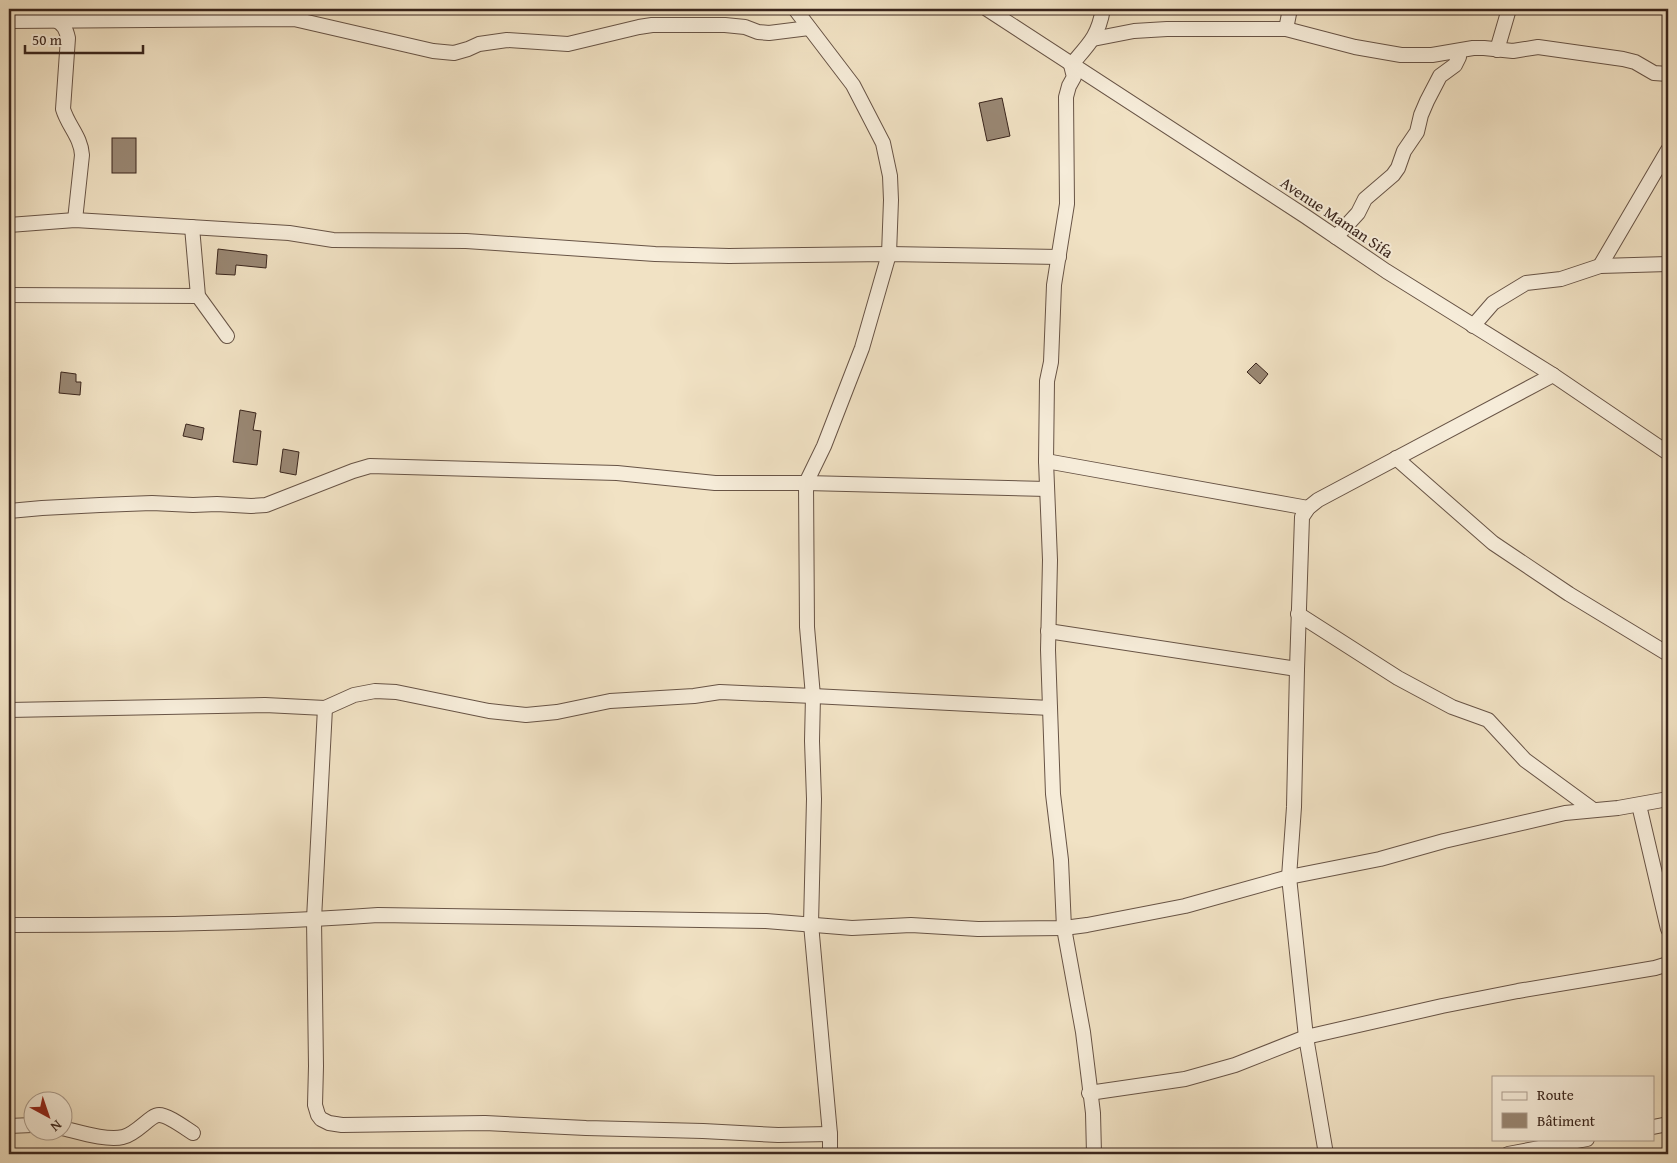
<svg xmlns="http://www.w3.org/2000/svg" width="1677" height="1163" viewBox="0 0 1677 1163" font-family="'Gentium Book Plus',serif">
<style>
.building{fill:#998773;stroke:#3a251c}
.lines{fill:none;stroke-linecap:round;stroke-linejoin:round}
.street-casing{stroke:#685446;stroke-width:16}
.street{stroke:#f6ecd9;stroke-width:14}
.labels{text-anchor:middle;stroke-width:4;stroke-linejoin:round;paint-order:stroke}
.street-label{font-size:16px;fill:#3a251c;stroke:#f6ecd9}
</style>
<rect width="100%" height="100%" fill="#f1e2c4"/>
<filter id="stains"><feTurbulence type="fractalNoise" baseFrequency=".004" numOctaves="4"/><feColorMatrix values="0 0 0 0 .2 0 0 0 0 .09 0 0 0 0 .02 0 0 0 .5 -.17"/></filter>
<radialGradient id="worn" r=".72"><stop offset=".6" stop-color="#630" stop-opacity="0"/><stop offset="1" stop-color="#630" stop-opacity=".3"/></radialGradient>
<g class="building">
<path d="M 1002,98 L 1010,136 L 987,141 L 979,103 Z"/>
<rect x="112" y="138" width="24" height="35"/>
<path d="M 218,249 L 267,255 L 266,268 L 236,265 L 235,275 L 216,274 Z"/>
<path d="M 1256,363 L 1268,374 L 1260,384 L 1247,372 Z"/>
<path d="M 61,372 L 76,374 L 76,382 L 81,382 L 80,395 L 59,393 Z"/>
<path d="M 240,410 L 256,413 L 253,430 L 261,431 L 257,465 L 233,462 Z"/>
<path d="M 186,424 L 204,428 L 202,440 L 183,436 Z"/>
<path d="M 283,449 L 299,452 L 296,475 L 280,472 Z"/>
</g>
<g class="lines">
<defs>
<g id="street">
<path d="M 795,9 L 853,85 L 883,143 L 890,176 L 891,200 L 889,254 L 862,348 L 824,446 L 806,483 L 807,627 L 813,696 L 812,741 L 814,799 L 811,924 L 830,1134 L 830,1154"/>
<path d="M 987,9 L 1305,216 L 1386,271 L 1553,375 L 1668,453"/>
<path d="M 56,20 C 64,25 66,29 68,38 L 63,109 C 68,126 81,137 82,155 L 75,220"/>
<path d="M 9,21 L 294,19 L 433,51 L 454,53 L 468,49 L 479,44 L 507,40 L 568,44 L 639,27 L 652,25 L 725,25 L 745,27 L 758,32 L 769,33 L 809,28"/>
<path d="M 1286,29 L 1290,9"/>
<path d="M 1093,39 L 1134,31 L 1167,29 L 1286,29 L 1355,47 L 1401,55 L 1432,55 L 1473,48 L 1484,48 L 1513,51 L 1538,47 L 1623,59 L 1635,62 L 1654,73 L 1668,74"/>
<path d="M 1497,50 L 1509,9"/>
<path d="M 9,225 L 75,220 L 289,233 L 333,240 L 466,241 L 655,254 L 729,256 L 889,254 L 1059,257"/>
<path d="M 192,227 L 198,296 L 227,336"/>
<path d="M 1336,237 L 1358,213 L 1365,199 L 1393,175 L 1398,168 L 1404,151 L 1417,132 L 1421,115 L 1427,101 L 1440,76 L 1455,65 L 1459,57 L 1459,51"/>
<path d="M 1600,266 L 1668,150"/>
<path d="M 9,295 L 198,296"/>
<path d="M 1473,326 L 1493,303 L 1526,283 L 1561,279 L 1600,266 L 1668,264"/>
<path d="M 1396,458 L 1493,543 L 1569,594 L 1668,654"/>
<path d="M 1046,461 L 1308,508"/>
<path d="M 9,511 L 42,508 L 100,505 L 152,503 L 193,505 L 217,504 L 251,506 L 266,505 L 353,471 L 370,466 L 617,473 L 715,483 L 806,483 L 1047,489"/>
<path d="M 1298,614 L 1398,678 L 1452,707 L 1488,720 L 1525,760 L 1592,809"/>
<path d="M 1048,631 L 1297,669"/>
<path d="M 325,708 L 314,919 L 316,1066 L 315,1105 L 318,1115 L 321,1119 L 329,1123 L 342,1125 L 485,1123 L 586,1128 L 703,1131 L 778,1135 L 830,1134"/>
<path d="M 9,710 L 265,705 L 325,708 L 354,695 L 375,691 L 396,692 L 489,711 L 526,715 L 557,712 L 610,701 L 694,696 L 720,692 L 813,696 L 1050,708"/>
<path d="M 1639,805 L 1668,929"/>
<path d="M 9,925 C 132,925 255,924 378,915 L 766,921 L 852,928 L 911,925 L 978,929 L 1064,928 L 1087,925 L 1185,906 L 1289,877 L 1380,859 L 1444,841 L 1565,813 L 1618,808 L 1668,799"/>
<path d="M 1089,1093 L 1185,1079 L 1235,1065 L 1306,1037 L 1442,1006 L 1518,991 L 1655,968 L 1668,964"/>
<path d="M 9,1126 L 32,1125"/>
<path d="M 1653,1127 L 1668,1124"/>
<path d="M 62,1128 C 79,1132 107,1141 123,1137 C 137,1134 150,1115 159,1115 C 168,1115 185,1128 193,1133"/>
<path d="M 1094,1154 L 1093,1113 L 1083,1032 L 1064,928 L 1061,860 L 1053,794 L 1048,650 L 1050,560 L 1046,461 L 1047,381 L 1051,362 L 1054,285 L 1067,204 L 1066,97 L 1069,86 L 1074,77 L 1071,65 C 1089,44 1098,37 1103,9"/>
<path d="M 1326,1154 L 1306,1037 L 1289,877 L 1294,807 L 1297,669 L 1302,517 L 1308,508 L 1318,500 L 1553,375"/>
<path d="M 1508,1154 L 1587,1139"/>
</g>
</defs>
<use href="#street" class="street-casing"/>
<use href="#street" class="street"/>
</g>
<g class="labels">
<g class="street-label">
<text transform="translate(1337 217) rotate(34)" y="6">Avenue Maman Sifa</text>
</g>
</g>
<rect width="1677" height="1163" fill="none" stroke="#f1e2c4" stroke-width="30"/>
<rect x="10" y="10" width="1657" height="1143" fill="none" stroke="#3a251c" stroke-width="2.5"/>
<rect x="15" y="15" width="1647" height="1133" fill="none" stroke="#3a251c"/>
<rect x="1492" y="1076" width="162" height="65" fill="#f6ecd9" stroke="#ab9c8d"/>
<rect x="1502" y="1092" width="25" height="8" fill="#f6ecd9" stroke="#ab9c8d"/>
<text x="1537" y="1100" font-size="15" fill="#3a251c">Route</text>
<rect x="1502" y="1113" width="25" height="15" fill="#998773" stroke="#ab9c8d"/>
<text x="1537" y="1126" font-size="15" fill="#3a251c">Bâtiment</text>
<g transform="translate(48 1116) rotate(140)"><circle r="24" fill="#f6ecd9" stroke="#ab9c8d"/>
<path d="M0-4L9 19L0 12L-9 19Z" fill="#8f2418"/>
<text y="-8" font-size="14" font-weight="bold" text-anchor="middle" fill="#3a251c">N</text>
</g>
<path d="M25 45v8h118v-8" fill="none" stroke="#3a251c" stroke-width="2.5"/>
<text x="32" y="45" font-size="15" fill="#3a251c" stroke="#f6ecd9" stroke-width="4" paint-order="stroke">50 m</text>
<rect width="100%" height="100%" filter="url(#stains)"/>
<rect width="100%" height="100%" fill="url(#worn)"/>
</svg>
